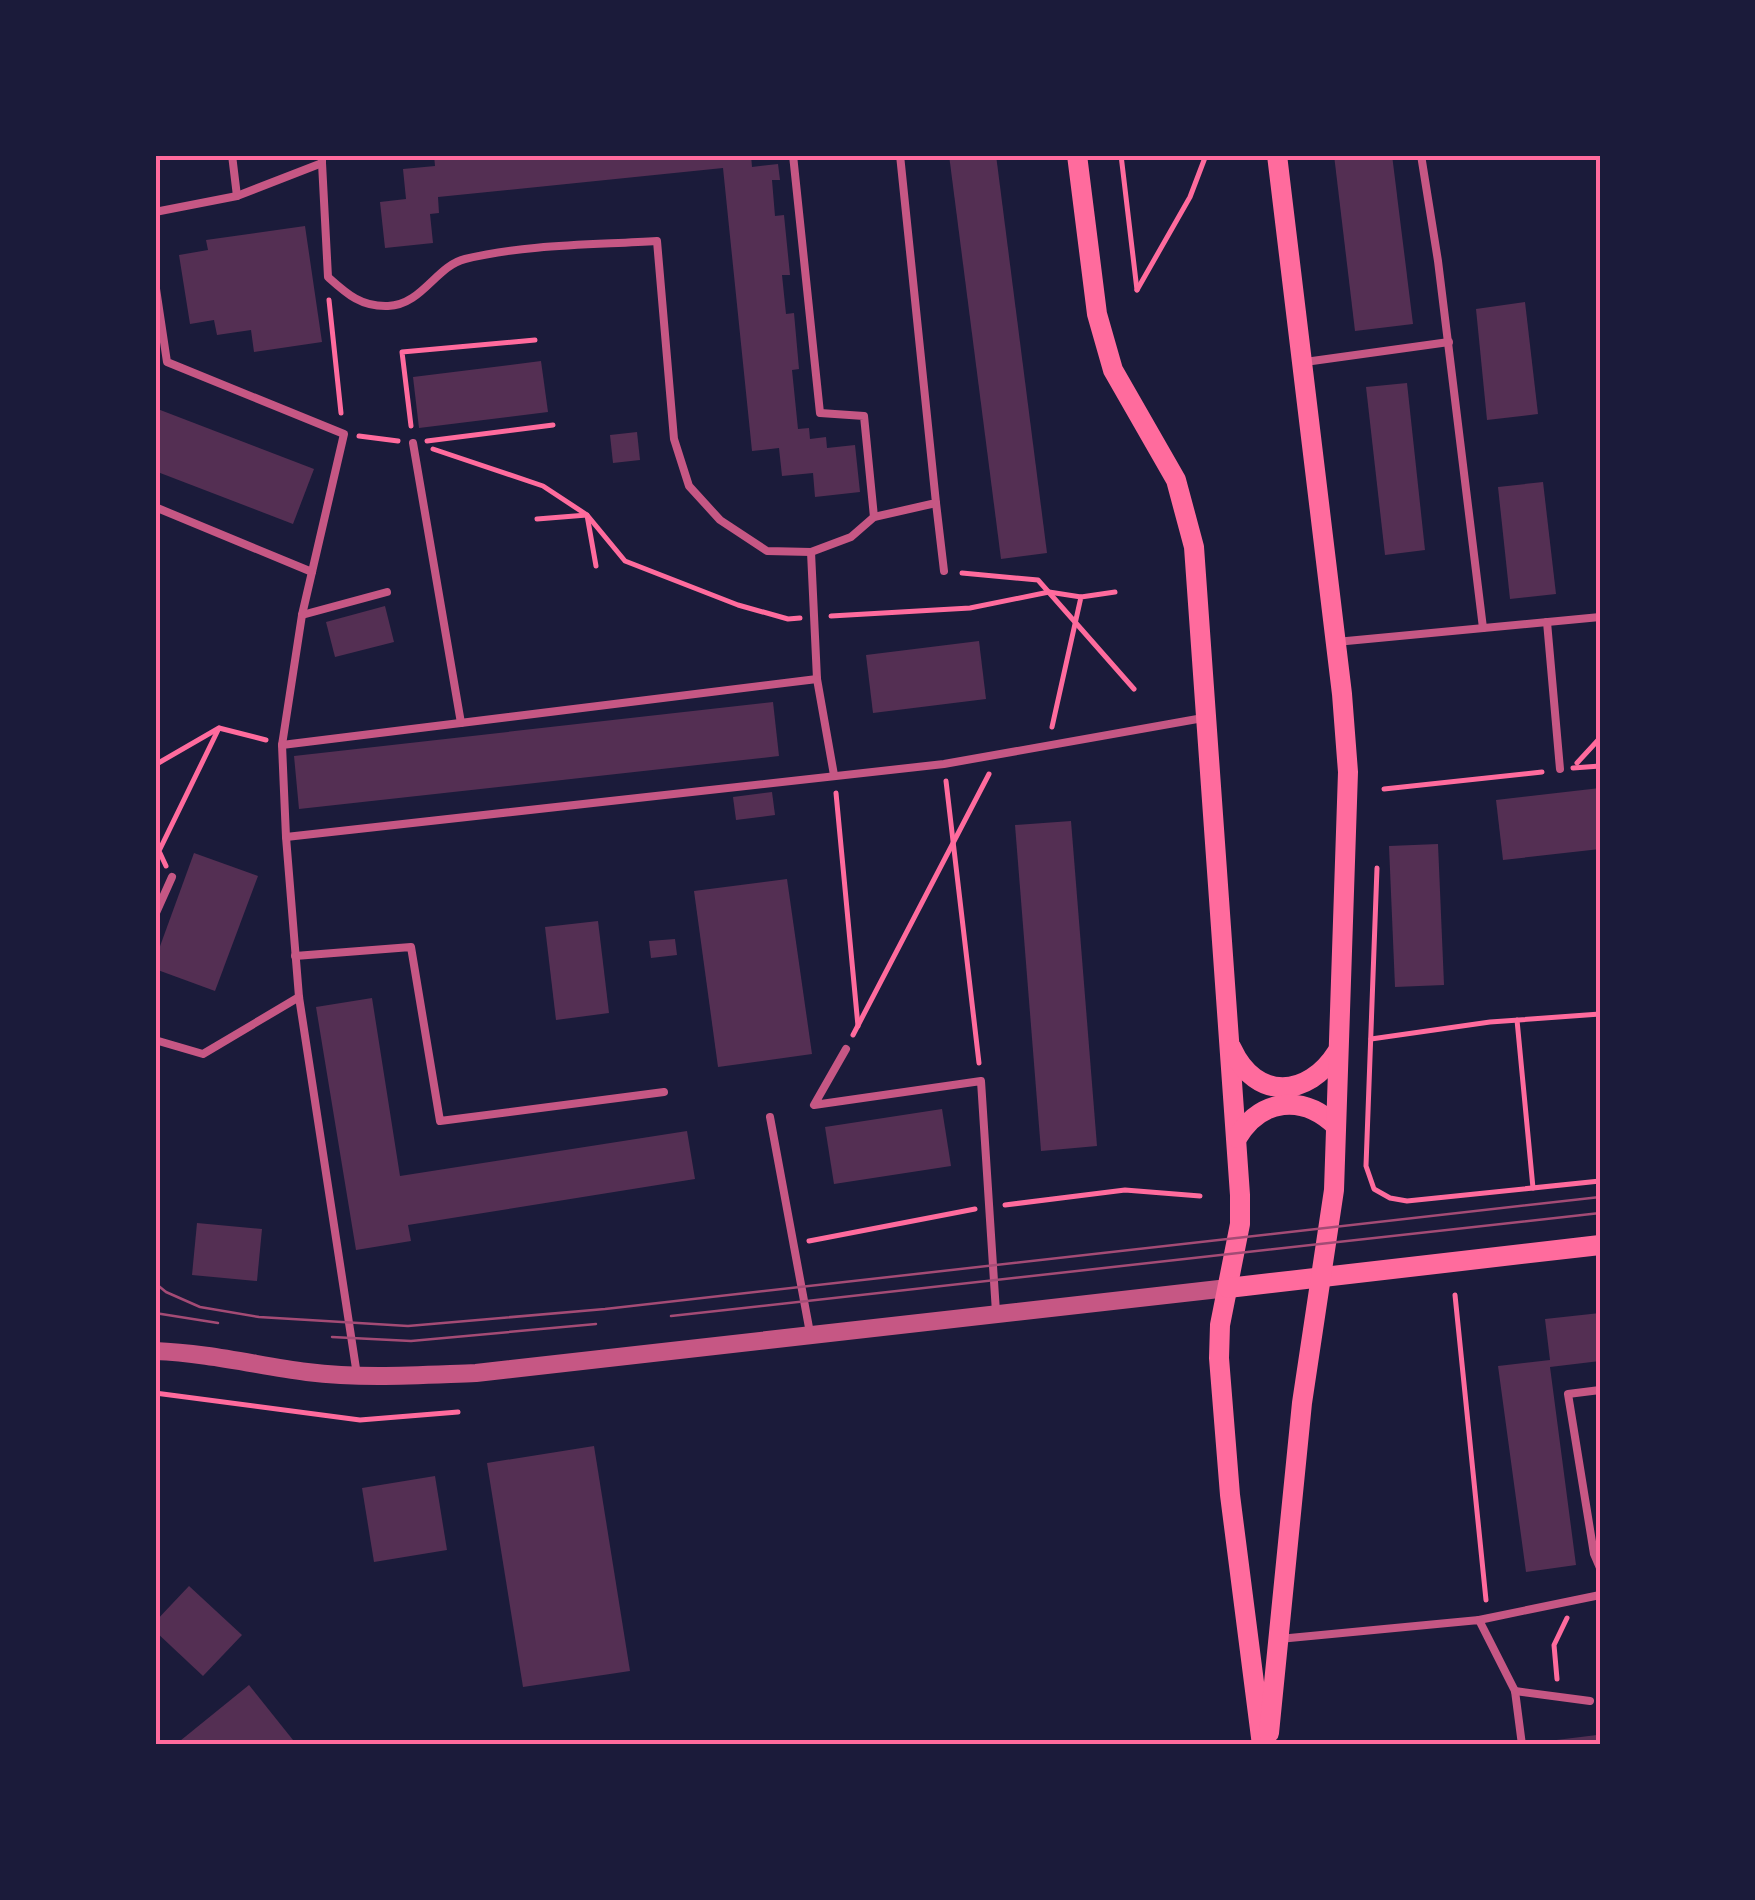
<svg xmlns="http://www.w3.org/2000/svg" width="1755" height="1900" viewBox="0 0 1755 1900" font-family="'Work Sans',sans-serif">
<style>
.building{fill:#542f53}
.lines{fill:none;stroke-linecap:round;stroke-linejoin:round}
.path{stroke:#ff6b9d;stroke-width:5}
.service{stroke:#c65784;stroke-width:8}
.tertiary{stroke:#c65784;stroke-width:18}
.secondary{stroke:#ff6b9d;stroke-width:20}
.tram{stroke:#a44b75;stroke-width:2.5}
.neatline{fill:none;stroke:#ff6b9d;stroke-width:4}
</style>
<rect width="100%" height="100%" fill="#1b1b3a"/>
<g class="building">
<path d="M 434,155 L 751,155 L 752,167 L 778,164 L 780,180 L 772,180 L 775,216 L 784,215 L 790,275 L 782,275 L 786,314 L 794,313 L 799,369 L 792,370 L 798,429 L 809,428 L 810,439 L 826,437 L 827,448 L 855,445 L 860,492 L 815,497 L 813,473 L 782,476 L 779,448 L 752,451 L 723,168 L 438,197 L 439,213 L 430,214 L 433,243 L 385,248 L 380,202 L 406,199 L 403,169 L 435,166 Z"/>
<path d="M 949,155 L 996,155 L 1047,553 L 1001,559 Z"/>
<path d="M 1334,155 L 1392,155 L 1413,324 L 1355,331 Z"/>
<path d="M 305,226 L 322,342 L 254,352 L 251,330 L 217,335 L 214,320 L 190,324 L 179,255 L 208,250 L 206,240 Z"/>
<path d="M 1525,302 L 1538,414 L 1487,420 L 1476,309 Z"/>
<path d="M 541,361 L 548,412 L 419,428 L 413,377 Z"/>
<path d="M 1407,383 L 1425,550 L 1385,555 L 1366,387 Z"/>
<path d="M 155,408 L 314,469 L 293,524 L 155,471 Z"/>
<path d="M 637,432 L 640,460 L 613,463 L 610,435 Z"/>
<path d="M 1543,482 L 1556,594 L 1510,599 L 1498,487 Z"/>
<path d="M 385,606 L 394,642 L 335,657 L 326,622 Z"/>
<path d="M 979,641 L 986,699 L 873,713 L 866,655 Z"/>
<path d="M 773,702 L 779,756 L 299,809 L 294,756 Z"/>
<path d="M 1600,788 L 1600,849 L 1503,860 L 1496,800 Z"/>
<path d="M 772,792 L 775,815 L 736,820 L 733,797 Z"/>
<path d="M 1071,821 L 1097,1146 L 1041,1151 L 1015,825 Z"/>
<path d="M 1438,844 L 1444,985 L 1395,987 L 1389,846 Z"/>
<path d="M 194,853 L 258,876 L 215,991 L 155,969 L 155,960 Z"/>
<path d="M 787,879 L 812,1054 L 718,1067 L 694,891 Z"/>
<path d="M 598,921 L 609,1013 L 556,1020 L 545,927 Z"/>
<path d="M 675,939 L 677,955 L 651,958 L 649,941 Z"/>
<path d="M 372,998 L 400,1176 L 687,1131 L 695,1179 L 408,1225 L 411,1241 L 356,1250 L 316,1007 Z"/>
<path d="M 942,1109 L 951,1166 L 834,1184 L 825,1127 Z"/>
<path d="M 197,1223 L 262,1229 L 257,1281 L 192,1275 Z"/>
<path d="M 1600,1313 L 1600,1361 L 1550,1367 L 1576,1565 L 1526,1572 L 1498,1366 L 1550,1360 L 1545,1319 Z"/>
<path d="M 594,1446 L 630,1671 L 523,1687 L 487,1463 Z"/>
<path d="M 435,1476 L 447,1550 L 374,1562 L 362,1488 Z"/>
<path d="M 189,1586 L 242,1635 L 203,1676 L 155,1631 L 155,1622 Z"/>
<path d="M 249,1685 L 297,1745 L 175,1745 Z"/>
<path d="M 1597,1735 L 1599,1745 L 1548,1745 L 1548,1741 Z"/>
</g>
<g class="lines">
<g class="path">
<path d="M 1121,155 L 1137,290"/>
<path d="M 1137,290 L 1190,197 L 1206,155"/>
<path d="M 329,300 L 341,413"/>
<path d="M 411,426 L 402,352 L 535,340"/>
<path d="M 359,436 L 398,441"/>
<path d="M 427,441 L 553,425"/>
<path d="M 433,449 L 543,486 L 587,515 L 625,561 L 738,605 L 788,619 L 800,618"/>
<path d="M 537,519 L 587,515 L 596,566"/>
<path d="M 962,573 L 1038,580 L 1134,689"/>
<path d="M 831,616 L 970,608 L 1049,592 L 1081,597"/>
<path d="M 1052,727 L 1081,597 L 1115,592"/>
<path d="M 1577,763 L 1600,738"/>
<path d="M 155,765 L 219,728 L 266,740"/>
<path d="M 1573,768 L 1600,766"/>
<path d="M 946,781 L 979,1063"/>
<path d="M 1384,789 L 1542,772"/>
<path d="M 836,793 L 858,1026"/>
<path d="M 166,866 L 159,851 L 219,728"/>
<path d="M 1377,868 L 1366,1166 L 1374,1189 L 1390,1198 L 1407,1201 L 1600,1181"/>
<path d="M 1517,1020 L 1533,1188"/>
<path d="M 853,1035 L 989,774"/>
<path d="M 1371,1039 L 1490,1022 L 1600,1014"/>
<path d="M 1005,1205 L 1125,1190 L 1200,1196"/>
<path d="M 809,1241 L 975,1209"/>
<path d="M 1455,1295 L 1486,1600"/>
<path d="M 155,1393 L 360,1420 L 458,1412"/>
<path d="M 1557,1679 L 1554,1645 L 1567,1618"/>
</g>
<g class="service">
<path d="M 232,155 L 237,196"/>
<path d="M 793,155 L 820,413 L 864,416 L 874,517"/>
<path d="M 1421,155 L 1438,261 L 1483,628"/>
<path d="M 322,163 L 328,277 C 347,294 361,307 388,306 C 422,305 436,266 465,259 C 527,244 594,245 657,241 L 674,439 L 689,486 L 720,520 L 767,551 L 811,552 L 851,537 L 874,517 L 936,503 L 900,155"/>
<path d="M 155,212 L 237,196 L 322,163 L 322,155"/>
<path d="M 155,282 L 167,362 L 344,434 L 302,615 L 282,745 L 286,837 L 299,997 L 357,1375"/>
<path d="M 1305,362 L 1449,342"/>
<path d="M 413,443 L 461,723"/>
<path d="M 936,503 L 944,571"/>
<path d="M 155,507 L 312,572"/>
<path d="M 811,552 L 817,679"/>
<path d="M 302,615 L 387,592"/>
<path d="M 1547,622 L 1560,769"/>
<path d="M 1336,642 L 1600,617"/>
<path d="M 282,745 L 817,679 L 834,775"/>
<path d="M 286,837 L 944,764 L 1203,718"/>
<path d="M 155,915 L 172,877"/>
<path d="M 295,956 L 411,947 L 440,1121 L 664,1092"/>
<path d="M 155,1040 L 203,1054 L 299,997"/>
<path d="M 846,1049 L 814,1105 L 981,1081 L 996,1312"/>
<path d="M 770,1117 L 810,1333"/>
<path d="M 1600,1390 L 1568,1394 L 1594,1554 L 1600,1568"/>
<path d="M 1479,1620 L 1600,1595"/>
<path d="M 1279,1639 L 1479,1620 L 1515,1691 L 1522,1745"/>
<path d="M 1515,1691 L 1590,1701"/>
</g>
<path class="tertiary" d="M 155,1351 C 207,1353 256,1365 307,1372 C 363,1379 420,1375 476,1373 L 1228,1288"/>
<g class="secondary">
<path d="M 1077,155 L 1097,314 L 1113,370 L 1176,480 L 1194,547 L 1240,1195 L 1240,1224 L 1220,1325 L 1219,1358 L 1230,1495 L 1262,1745"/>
<path d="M 1232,1049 C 1256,1101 1308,1098 1337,1052"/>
<path d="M 1237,1138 C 1261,1098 1303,1094 1336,1126"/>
<path d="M 1228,1288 L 1600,1245"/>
<path d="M 1269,1733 L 1302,1403 L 1334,1190 L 1348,772 L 1342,694 L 1277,155"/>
</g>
<g class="tram">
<path d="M 155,1283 L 166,1292 L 200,1307 L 259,1317 L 408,1326 L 605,1309 L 1600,1197"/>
<path d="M 155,1313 L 218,1323"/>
<path d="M 671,1316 L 1600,1213"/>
<path d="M 332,1337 L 411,1341 L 596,1324"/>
</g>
</g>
<rect width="1755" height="1900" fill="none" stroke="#1b1b3a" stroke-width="315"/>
<rect x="158" y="158" width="1440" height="1584" class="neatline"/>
</svg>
